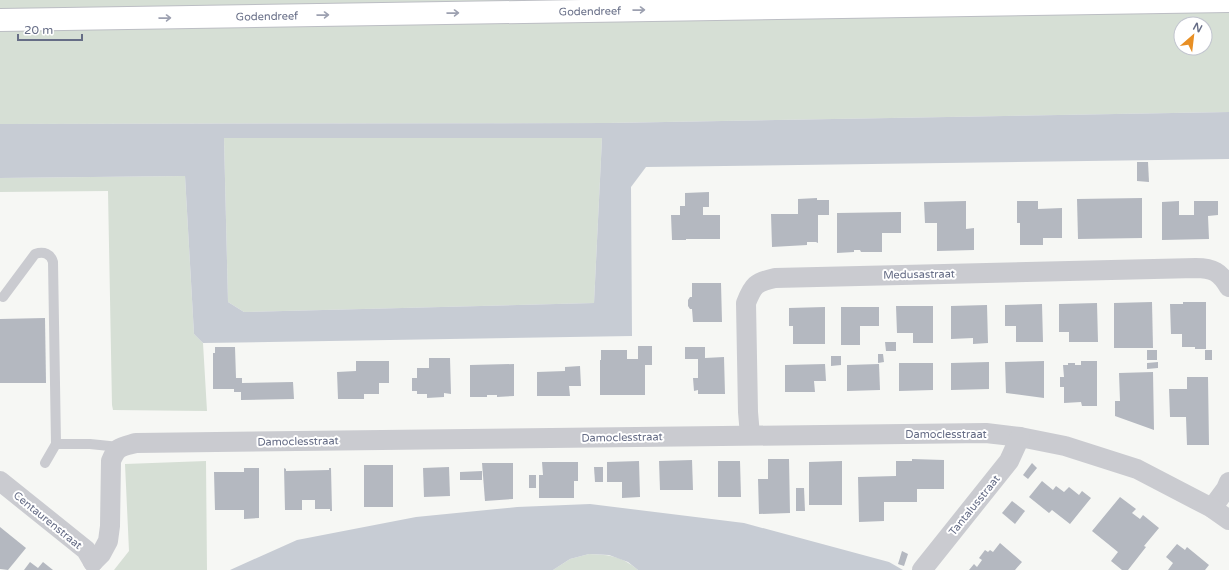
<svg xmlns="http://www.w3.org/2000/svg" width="1229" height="570" viewBox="0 0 1229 570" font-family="'Varela Round',sans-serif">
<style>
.green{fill:#d6dfd5;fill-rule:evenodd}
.water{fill:#c7ccd4;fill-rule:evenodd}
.building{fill:#b4b8c0}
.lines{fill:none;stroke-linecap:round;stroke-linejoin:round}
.secondary-casing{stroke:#bcbec4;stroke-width:24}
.service{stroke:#cacbd0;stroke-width:10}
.minor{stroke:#cacbd0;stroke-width:20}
.secondary{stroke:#fff;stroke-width:22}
.oneway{stroke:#9ca0b0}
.labels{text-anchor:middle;stroke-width:4;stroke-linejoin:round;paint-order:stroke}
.street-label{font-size:11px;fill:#666d86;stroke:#fff}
</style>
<rect width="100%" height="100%" fill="#f6f7f4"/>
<g class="green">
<path d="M 0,0 L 979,0 L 0,14 Z"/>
<path d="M 1229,8 L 1229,112 L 608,123 L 0,124 L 0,27 ZM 1181,24 L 1205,24 L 1205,48 L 1181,48 Z"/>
<path d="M 224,138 L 602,138 L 594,303 L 244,312 L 228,302 Z"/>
<path d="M 185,176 L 194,334 L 203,343 L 207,411 L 113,410 L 112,405 L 108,191 L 0,192 L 0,178 Z"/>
<path d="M 206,461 L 207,570 L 114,570 L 129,551 L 125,464 Z"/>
<path d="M 589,554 C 611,555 621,556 638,570 L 553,570 L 570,559 Z"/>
</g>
<g class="water">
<path d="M 1229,112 L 1229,159 L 646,167 L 631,187 L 632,336 L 203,343 L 194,334 L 185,176 L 0,178 L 0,124 L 609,123 ZM 224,138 L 602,138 L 594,303 L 244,312 L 228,302 Z"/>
<path d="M 590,504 L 744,523 L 889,562 L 903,570 L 638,570 L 628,562 L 609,555 L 589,554 L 570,559 L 553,570 L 230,570 L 297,540 L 416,517 L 517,507 Z"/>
</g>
<g class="building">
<path d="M 1137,162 L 1148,162 L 1149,182 L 1137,181 Z"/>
<path d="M 709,192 L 709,207 L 703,207 L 703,215 L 720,215 L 720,239 L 686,239 L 686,240 L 672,240 L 671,215 L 680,215 L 680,206 L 685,206 L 685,193 Z"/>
<path d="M 817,198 L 817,200 L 829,200 L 829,215 L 818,215 L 818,243 L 816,242 L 807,242 L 807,245 L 772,247 L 771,214 L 798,214 L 798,199 Z"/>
<path d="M 1142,198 L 1142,238 L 1078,239 L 1077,199 Z"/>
<path d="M 966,201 L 966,229 L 974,228 L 974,250 L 937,251 L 937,223 L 925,223 L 924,202 Z"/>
<path d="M 1017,201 L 1038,201 L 1038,209 L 1062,208 L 1062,238 L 1043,238 L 1043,245 L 1020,245 L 1020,223 L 1017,223 Z"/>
<path d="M 1179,201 L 1179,215 L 1194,215 L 1194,201 L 1218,201 L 1218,215 L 1208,216 L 1209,239 L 1162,240 L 1162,202 Z"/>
<path d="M 901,212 L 901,233 L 882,233 L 882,252 L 861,252 L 860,250 L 854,250 L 854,252 L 837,253 L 837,213 Z"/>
<path d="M 692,283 L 721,283 L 722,322 L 693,322 L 692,309 L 690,309 L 688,306 L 688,300 L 690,297 L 692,297 Z"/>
<path d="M 1152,302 L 1153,348 L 1114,348 L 1114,303 Z"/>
<path d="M 1183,302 L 1206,302 L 1206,349 L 1195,349 L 1195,347 L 1182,347 L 1182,334 L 1171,334 L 1170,304 L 1183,304 Z"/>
<path d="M 1097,303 L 1098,342 L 1069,342 L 1069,332 L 1059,332 L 1059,304 Z"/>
<path d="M 1042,304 L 1043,342 L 1016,342 L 1016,326 L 1005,326 L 1005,305 Z"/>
<path d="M 987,305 L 988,343 L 973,344 L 973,338 L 951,339 L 951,306 Z"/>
<path d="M 896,306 L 933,306 L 933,343 L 913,343 L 913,333 L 897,333 Z"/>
<path d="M 825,307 L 825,344 L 793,344 L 793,326 L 789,326 L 789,308 Z"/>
<path d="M 841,307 L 879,307 L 879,326 L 860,326 L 860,345 L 841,345 Z"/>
<path d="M 45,318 L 46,383 L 0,383 L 0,319 Z"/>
<path d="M 885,342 L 896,342 L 896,351 L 886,351 Z"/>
<path d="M 638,346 L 652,346 L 652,365 L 645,365 L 645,395 L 600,395 L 600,360 L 601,360 L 601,350 L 627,350 L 627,359 L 638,359 Z"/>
<path d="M 215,347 L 235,347 L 236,378 L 242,378 L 242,383 L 293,382 L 294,399 L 241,400 L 241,392 L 234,392 L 234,389 L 213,389 L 213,353 L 215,353 Z"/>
<path d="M 685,347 L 705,347 L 705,358 L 724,357 L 725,394 L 698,394 L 698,390 L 694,391 L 693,378 L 698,378 L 698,359 L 685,359 Z"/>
<rect x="1147" y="350" width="10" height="10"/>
<rect x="1205" y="350" width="7" height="10"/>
<path d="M 878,354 L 883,354 L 884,362 L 878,363 Z"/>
<path d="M 831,356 L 841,356 L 841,365 L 831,366 Z"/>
<path d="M 429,358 L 450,358 L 451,394 L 444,393 L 444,397 L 427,398 L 427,394 L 417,394 L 417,391 L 412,391 L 412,378 L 417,378 L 417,368 L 429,368 Z"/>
<path d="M 356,361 L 389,361 L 389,383 L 379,383 L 379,394 L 364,394 L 364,399 L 338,399 L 337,372 L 356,371 Z"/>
<path d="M 1044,361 L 1044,398 L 1006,393 L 1005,362 Z"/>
<path d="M 1081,361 L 1097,361 L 1097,406 L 1082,406 L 1081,402 L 1064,403 L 1064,387 L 1060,387 L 1060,377 L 1064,377 L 1063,365 L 1068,365 L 1068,363 L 1075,363 L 1075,365 L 1081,365 Z"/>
<path d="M 989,362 L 989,389 L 951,390 L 951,363 Z"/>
<path d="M 1158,362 L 1158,368 L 1147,369 L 1147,363 Z"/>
<path d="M 899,363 L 933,363 L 933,390 L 899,391 Z"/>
<path d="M 514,364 L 514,396 L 497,397 L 497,395 L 487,395 L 487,397 L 470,397 L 470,365 Z"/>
<path d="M 825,364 L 826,381 L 814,381 L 815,392 L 785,392 L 785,365 Z"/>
<path d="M 879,364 L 880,390 L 847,391 L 847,365 Z"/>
<path d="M 580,366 L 581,386 L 569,386 L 570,396 L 537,396 L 537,372 L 565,371 L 565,367 Z"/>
<path d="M 1153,372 L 1154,430 L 1115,416 L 1115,401 L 1120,401 L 1119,373 Z"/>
<path d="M 1187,377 L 1208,377 L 1209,445 L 1187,445 L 1186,417 L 1170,417 L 1169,389 L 1187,389 Z"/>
<path d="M 768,459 L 789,459 L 790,513 L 759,514 L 758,479 L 768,479 Z"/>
<path d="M 912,459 L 944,460 L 944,489 L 917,489 L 917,502 L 884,502 L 884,521 L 859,522 L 858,477 L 896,476 L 896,461 L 912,461 Z"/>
<path d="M 692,460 L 693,490 L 660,490 L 659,461 Z"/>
<path d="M 639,461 L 640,497 L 622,498 L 622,482 L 607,482 L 607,462 Z"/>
<path d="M 718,461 L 740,461 L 741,497 L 718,497 Z"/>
<path d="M 842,461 L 842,505 L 809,505 L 809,462 Z"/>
<path d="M 542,462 L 578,462 L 578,481 L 574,481 L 574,498 L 539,498 L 539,475 L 543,475 Z"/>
<path d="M 482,463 L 513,463 L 513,499 L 485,501 Z"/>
<path d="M 1032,463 L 1037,468 L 1028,479 L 1023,475 Z"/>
<rect x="364" y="465" width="29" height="42"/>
<path d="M 449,467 L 450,496 L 424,497 L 423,468 Z"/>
<path d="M 594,467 L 603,467 L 603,482 L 595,482 Z"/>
<path d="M 244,468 L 259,468 L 259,518 L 244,519 L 244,510 L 215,510 L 214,472 L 244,472 Z"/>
<path d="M 284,468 L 286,469 L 286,471 L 329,470 L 329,468 L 331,468 L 332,511 L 330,511 L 330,509 L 315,509 L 315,500 L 302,500 L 302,510 L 285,510 Z"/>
<path d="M 482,471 L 482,480 L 460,480 L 460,472 Z"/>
<rect x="529" y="475" width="7" height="13"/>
<path d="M 1042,481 L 1053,490 L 1056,486 L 1064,492 L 1069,487 L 1079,495 L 1082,491 L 1091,498 L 1070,524 L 1052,510 L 1049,513 L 1029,497 Z"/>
<path d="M 796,488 L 804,488 L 805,511 L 796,511 Z"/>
<path d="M 1120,497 L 1136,509 L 1132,513 L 1140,519 L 1143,515 L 1159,528 L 1144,546 L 1146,547 L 1128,570 L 1122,570 L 1111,561 L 1118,552 L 1092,531 Z"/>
<path d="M 1012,501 L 1025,511 L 1015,524 L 1002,513 Z"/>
<path d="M 0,527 L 26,548 L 8,570 L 0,569 Z"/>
<path d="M 1000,543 L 1022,562 L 1015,570 L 969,570 L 974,564 L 977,567 L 982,560 L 979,558 L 985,550 L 988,552 L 990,550 L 993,552 Z"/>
<path d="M 1177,544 L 1185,550 L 1187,547 L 1209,565 L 1205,570 L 1168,570 L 1173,563 L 1166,557 Z"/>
<path d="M 902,551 L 908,554 L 904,566 L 898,564 Z"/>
<path d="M 30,562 L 38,568 L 43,562 L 53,570 L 24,570 Z"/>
</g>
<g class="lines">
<defs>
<path id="secondary" d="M 0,20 L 1229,1"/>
</defs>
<use href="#secondary" class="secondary-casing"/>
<g class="service">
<path d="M 3,297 L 35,254 C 44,251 51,254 53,262 L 56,444 L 45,463"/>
<path d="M 56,444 L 90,444 L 119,447"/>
</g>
<g class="minor">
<path d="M 750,435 L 748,412 L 746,303 C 753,285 756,282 775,278 L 1196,268 C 1213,268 1220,272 1229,287"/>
<path d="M 0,481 L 86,550 L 93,562"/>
<path d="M 1212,508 L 1226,489 L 1229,482"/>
<path d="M 93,562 L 101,554 L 108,541 L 110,526 L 111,461 C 117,446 121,447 136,443 L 986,433 L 1020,437 L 1065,446 L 1137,469 L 1212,508 L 1229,520"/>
<path d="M 922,570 L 1009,461 L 1020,437"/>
</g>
<use href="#secondary" class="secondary"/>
</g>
<defs><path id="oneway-shaft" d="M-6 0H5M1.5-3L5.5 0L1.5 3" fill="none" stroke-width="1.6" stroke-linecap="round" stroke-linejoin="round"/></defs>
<g class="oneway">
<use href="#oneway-shaft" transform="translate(639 10) rotate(-1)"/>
<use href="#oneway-shaft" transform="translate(453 13) rotate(-1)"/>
<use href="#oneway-shaft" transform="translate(323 15) rotate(-1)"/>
<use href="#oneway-shaft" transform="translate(165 18) rotate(-1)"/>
</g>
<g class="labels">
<g class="street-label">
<text transform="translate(590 11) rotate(-1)" y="4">Godendreef</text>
<text transform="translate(267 16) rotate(-1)" y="4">Godendreef</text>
<text transform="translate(919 274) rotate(-1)" y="4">Medusastraat</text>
<text x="946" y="438">Damoclesstraat</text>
<text transform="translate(622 437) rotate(-1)" y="4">Damoclesstraat</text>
<text transform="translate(298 441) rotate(-1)" y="4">Damoclesstraat</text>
<text transform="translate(974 505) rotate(-51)" y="4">Tantalusstraat</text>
<text transform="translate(48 520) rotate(39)" y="4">Centaurenstraat</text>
</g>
</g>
<g transform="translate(1193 36) rotate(28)"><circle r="19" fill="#ffffff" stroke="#c2c5cf"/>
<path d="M0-3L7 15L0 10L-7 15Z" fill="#e88f24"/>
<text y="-6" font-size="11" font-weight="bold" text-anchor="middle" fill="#666d86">N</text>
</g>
<path d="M18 34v6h64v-6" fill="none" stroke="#666d86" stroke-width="2"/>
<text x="24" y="34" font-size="12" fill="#666d86" stroke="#ffffff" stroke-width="3" paint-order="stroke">20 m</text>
</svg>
